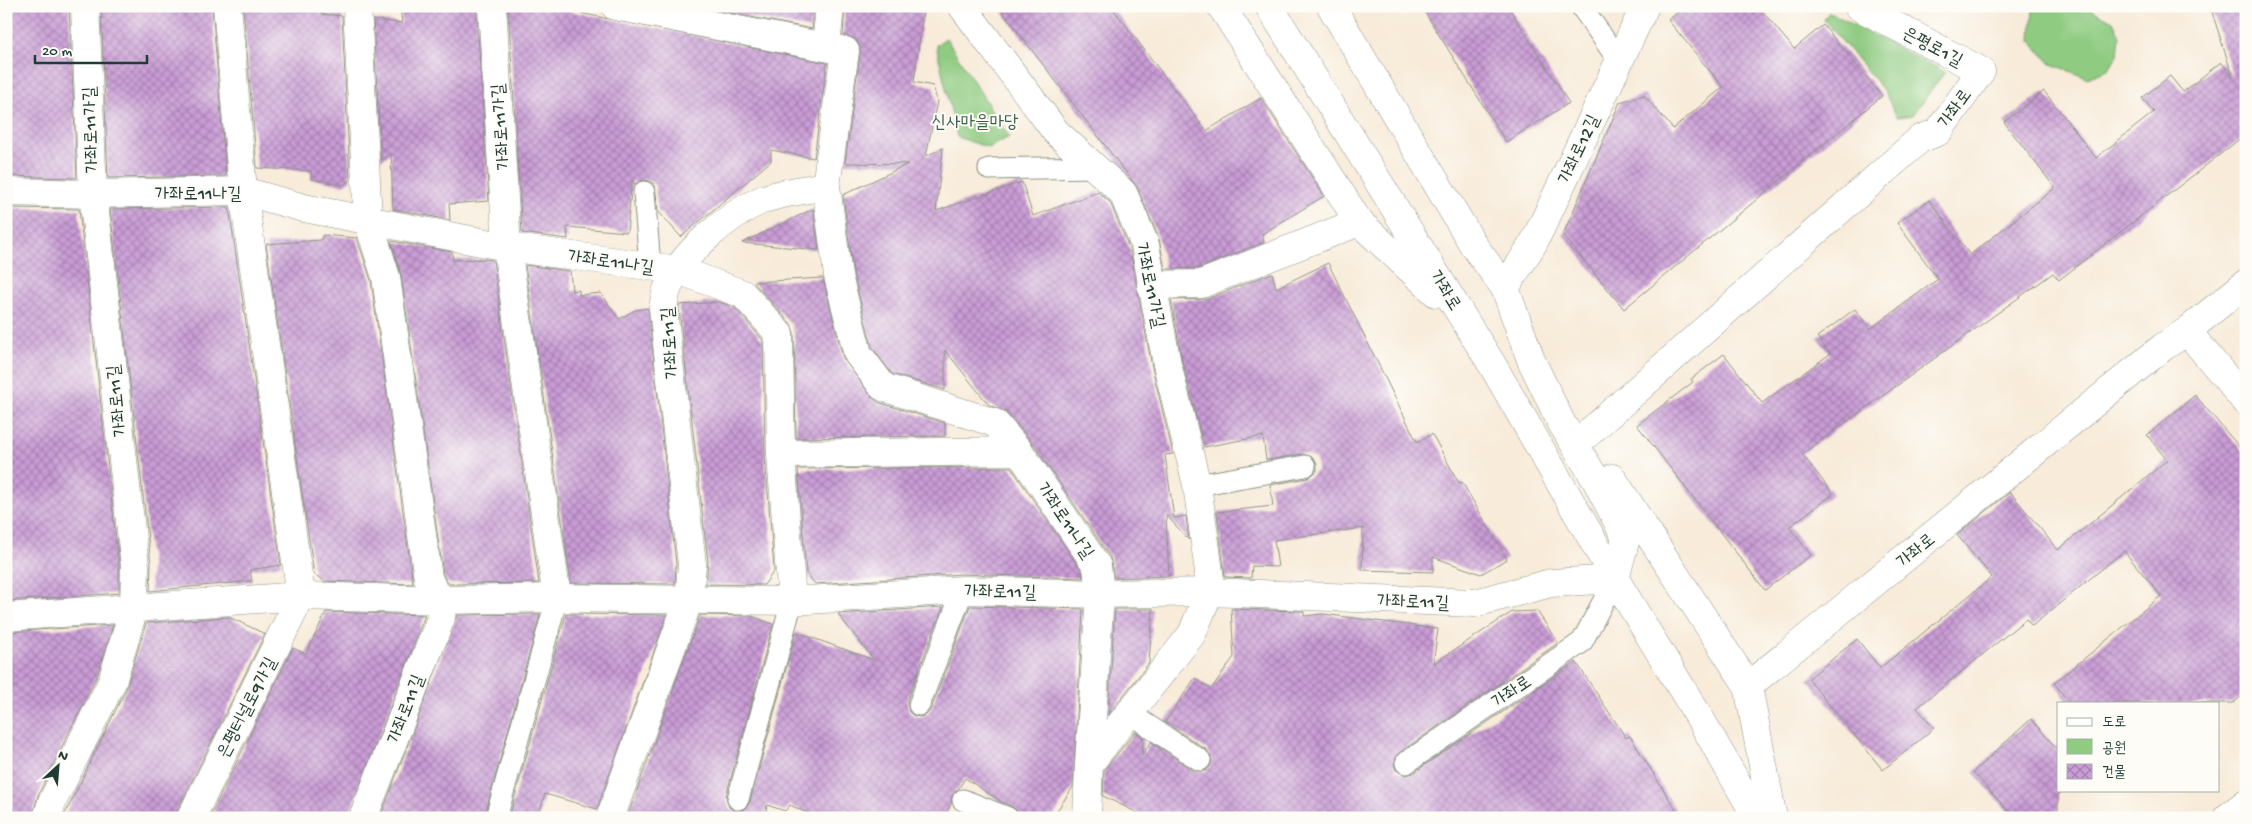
<svg xmlns="http://www.w3.org/2000/svg" width="2252" height="824" viewBox="0 0 2252 824" font-family="'Gochi Hand','Poor Story',sans-serif">
<style>
.green{fill:#8fcb81;stroke:#57845a}
.building{fill:url(#building-cross-hatch)}
.lines{fill:none;stroke-linecap:round;stroke-linejoin:round}
.service-casing{stroke:#8c9486;stroke-width:23}
.minor-casing{stroke:#8c9486;stroke-width:29}
.secondary-casing{stroke:#8c9486;stroke-width:29}
.service{stroke:#fff;stroke-width:21}
.minor{stroke:#fff;stroke-width:28}
.secondary{stroke:#fff;stroke-width:28}
.labels{text-anchor:middle;stroke-width:4;stroke-linejoin:round;paint-order:stroke}
.street-label{font-size:18px;fill:#1f3d34;stroke:#fdfcf7}
.park-label{font-size:18px;fill:#3b6047;stroke:#fdfcf7}
</style>
<defs>
<pattern id="building-cross-hatch" width="8" height="8" patternUnits="userSpaceOnUse" patternTransform="scale(1.25)"><rect width="8" height="8" fill="#ca9cd6"/><path d="M0 0l8 8M0 8l8-8" fill="none" stroke="#a380ae"/></pattern>
</defs>
<rect width="100%" height="100%" fill="#fdfcf7"/>
<filter id="ink" filterUnits="userSpaceOnUse"><feTurbulence type="fractalNoise" baseFrequency=".02" numOctaves="2"/><feDisplacementMap in="SourceGraphic" scale="10" xChannelSelector="R" yChannelSelector="G"/><feConvolveMatrix kernelMatrix="1 2 1 2 8 2 1 2 1" color-interpolation-filters="sRGB"/></filter>
<filter id="wash" filterUnits="userSpaceOnUse"><feTurbulence type="fractalNoise" baseFrequency=".0096" numOctaves="4" result="noise"/><feDisplacementMap in="SourceGraphic" scale="20" xChannelSelector="R" yChannelSelector="G"/><feGaussianBlur stdDeviation="1.12" result="paint"/><feColorMatrix in="noise" values="0 0 0 0 0 0 0 0 0 0 0 0 0 0 0 0 0 1.4 0 .05"/><feComposite in="paint" operator="in"/></filter>
<g filter="url(#wash)">
<rect width="100%" height="100%" fill="#f8ebd9"/>
<g class="green">
<path d="M 2033,6 L 2084,6 L 2113,21 L 2120,36 L 2118,54 L 2108,70 L 2087,78 L 2051,64 L 2031,41 Z"/>
<path d="M 1829,12 L 1945,72 L 1913,115 L 1897,117 L 1884,91 L 1824,20 Z"/>
<path d="M 946,38 L 1009,137 L 989,148 L 957,137 L 936,45 Z"/>
</g>
<g id="blocks">
<g class="building">
<path d="M 6,6 L 69,6 L 77,178 L 6,176 Z"/>
<path d="M 101,6 L 212,6 L 226,176 L 108,178 Z"/>
<path d="M 243,6 L 320,6 L 321,14 L 342,16 L 350,180 L 344,185 L 311,179 L 311,171 L 257,168 Z"/>
<path d="M 400,6 L 476,6 L 489,201 L 449,204 L 450,220 L 393,209 L 391,153 L 381,160 L 373,20 L 402,23 Z"/>
<path d="M 508,6 L 545,6 L 827,63 L 814,158 L 771,150 L 771,161 L 681,237 L 658,211 L 655,185 L 650,181 L 643,180 L 635,184 L 632,180 L 627,232 L 567,227 L 568,239 L 522,233 Z"/>
<path d="M 716,6 L 814,6 L 812,29 L 715,10 Z"/>
<path d="M 845,6 L 880,6 L 923,12 L 914,82 L 933,86 L 937,101 L 926,156 L 943,148 L 936,211 L 1022,182 L 1033,216 L 1098,192 L 1110,202 L 1130,250 L 1152,367 L 1173,454 L 1165,455 L 1174,518 L 1186,516 L 1189,540 L 1166,515 L 1169,576 L 1114,578 L 1110,557 L 1032,442 L 1006,412 L 989,405 L 945,350 L 945,390 L 892,374 L 872,347 L 853,273 L 843,195 L 908,164 L 845,163 L 860,53 L 860,46 L 855,39 L 843,35 Z"/>
<path d="M 998,6 L 1111,6 L 1206,131 L 1261,98 L 1324,196 L 1262,234 L 1264,242 L 1198,268 L 1165,269 L 1159,239 L 1137,187 Z"/>
<path d="M 1421,6 L 1508,6 L 1569,103 L 1506,142 Z"/>
<path d="M 1686,6 L 1758,6 L 1794,49 L 1823,25 L 1882,96 L 1624,309 L 1563,235 L 1620,102 L 1644,95 L 1673,129 L 1723,87 L 1668,20 Z"/>
<path d="M 2210,6 L 2246,6 L 2246,134 L 2059,280 L 2053,273 L 1802,454 L 1833,494 L 1789,527 L 1811,555 L 1765,590 L 1637,425 L 1693,382 L 1691,379 L 1724,354 L 1762,403 L 1830,354 L 1817,337 L 1855,309 L 1870,329 L 1938,279 L 1897,223 L 1929,200 L 1970,255 L 2055,188 L 2004,122 L 2044,91 L 2096,158 L 2154,112 L 2142,98 L 2170,76 L 2183,92 L 2221,62 L 2233,77 Z"/>
<path d="M 229,207 L 281,565 L 250,570 L 252,581 L 150,591 L 151,564 L 110,209 Z"/>
<path d="M 6,208 L 79,209 L 119,567 L 119,593 L 6,601 Z"/>
<path d="M 813,209 L 819,250 L 742,243 Z"/>
<path d="M 323,235 L 357,238 L 371,280 L 413,584 L 324,581 L 314,574 L 266,244 L 321,240 Z"/>
<path d="M 391,241 L 452,252 L 453,260 L 484,259 L 493,260 L 539,583 L 450,584 L 446,581 L 443,574 L 401,275 Z"/>
<path d="M 1328,263 L 1417,442 L 1432,434 L 1459,483 L 1462,482 L 1507,559 L 1481,574 L 1433,557 L 1433,572 L 1362,570 L 1363,528 L 1274,540 L 1278,567 L 1252,566 L 1251,578 L 1225,577 L 1217,512 L 1273,506 L 1270,485 L 1308,478 L 1317,471 L 1317,463 L 1314,458 L 1303,454 L 1266,460 L 1263,436 L 1204,447 L 1182,361 L 1171,300 L 1207,299 L 1272,273 L 1276,288 Z"/>
<path d="M 525,265 L 570,271 L 572,291 L 579,290 L 579,295 L 601,293 L 619,319 L 635,310 L 648,308 L 676,564 L 675,584 L 571,583 Z"/>
<path d="M 823,278 L 843,358 L 871,396 L 878,402 L 945,423 L 945,436 L 796,438 L 794,333 L 791,324 L 753,282 Z"/>
<path d="M 719,302 L 734,307 L 763,340 L 765,455 L 774,571 L 764,585 L 706,584 L 708,562 L 679,309 L 679,305 Z"/>
<path d="M 2195,395 L 2246,455 L 2246,693 L 2233,703 L 2070,703 L 2054,683 L 2161,596 L 2124,551 L 2032,626 L 2026,619 L 1917,708 L 1934,728 L 1883,770 L 1808,679 L 1857,639 L 1880,668 L 1992,577 L 1957,535 L 2010,492 L 2058,550 L 2167,460 L 2147,435 Z"/>
<path d="M 1011,467 L 1082,572 L 1083,578 L 962,574 L 815,584 L 806,573 L 798,469 Z"/>
<path d="M 970,606 L 1083,609 L 1073,787 L 1052,818 L 1024,818 L 1013,807 L 1000,801 L 965,778 L 959,788 L 952,795 L 951,804 L 944,818 L 818,818 L 790,805 L 785,811 L 767,805 L 765,818 L 627,818 L 700,615 L 751,616 L 773,624 L 726,796 L 729,807 L 734,811 L 741,811 L 746,808 L 750,802 L 796,632 L 874,660 L 838,614 L 943,607 L 907,701 L 909,712 L 914,716 L 920,717 L 926,715 L 931,709 Z"/>
<path d="M 1115,609 L 1153,609 L 1149,663 L 1108,715 Z"/>
<path d="M 1231,609 L 1302,611 L 1304,612 L 1304,616 L 1323,614 L 1438,629 L 1433,664 L 1512,612 L 1537,611 L 1558,643 L 1399,753 L 1394,764 L 1396,770 L 1406,775 L 1413,773 L 1576,662 L 1626,738 L 1630,736 L 1681,818 L 1148,818 L 1103,796 L 1104,770 L 1135,732 L 1143,737 L 1142,755 L 1151,742 L 1194,771 L 1205,771 L 1210,767 L 1212,760 L 1207,750 L 1165,722 L 1195,678 L 1211,689 L 1234,657 Z"/>
<path d="M 326,612 L 425,615 L 348,818 L 209,818 L 293,648 L 306,654 Z"/>
<path d="M 540,614 L 484,818 L 380,818 L 457,615 Z"/>
<path d="M 566,614 L 667,615 L 597,809 L 545,794 L 538,818 L 509,818 Z"/>
<path d="M 229,617 L 265,634 L 177,811 L 176,818 L 63,818 L 126,689 L 146,623 Z"/>
<path d="M 113,625 L 97,676 L 38,795 L 32,818 L 6,818 L 6,632 Z"/>
<path d="M 2031,719 L 2058,750 L 2058,818 L 2014,818 L 1973,772 Z"/>
</g>
</g>
</g>
<g filter="url(#ink)">
<use href="#blocks" fill-opacity="0" stroke="#8c9486" stroke-width="1"/>
<g class="lines">
<defs>
<g id="service">
<path d="M 1581,6 L 1619,61"/>
<path d="M 989,169 L 1096,167"/>
<path d="M 644,192 L 650,266"/>
<path d="M 1197,485 L 1305,466"/>
<path d="M 919,705 L 963,590"/>
<path d="M 1129,713 L 1200,760"/>
<path d="M 1406,763 L 1582,642 L 1615,579"/>
<path d="M 738,799 L 792,601"/>
<path d="M 963,800 L 1008,818"/>
<path d="M 496,818 L 557,598"/>
</g>
<g id="minor">
<path d="M 227,6 L 243,191 L 301,596"/>
<path d="M 357,6 L 368,220 L 386,277 L 428,578 L 433,590 L 444,600 L 441,618 L 363,818"/>
<path d="M 492,6 L 507,247 L 557,598"/>
<path d="M 615,6 L 845,51 L 826,186 L 838,276 L 858,354 L 883,387 L 995,423 L 1019,451 L 1097,566 L 1100,594 L 1089,764"/>
<path d="M 962,6 L 1056,132 L 1123,193 L 1145,245 L 1167,364 L 1197,485 L 1209,572 L 1209,592 L 1192,634 L 1089,764 L 1087,818"/>
<path d="M 826,47 L 830,6"/>
<path d="M 6,192 L 93,194 L 243,191 L 304,208 L 507,247 L 678,270 L 743,294 L 779,334 L 781,454 L 792,601"/>
<path d="M 1151,285 L 1201,284 L 1359,222"/>
<path d="M 1505,288 L 1534,242 L 1550,209 L 1645,6"/>
<path d="M 2187,331 L 2246,402"/>
<path d="M 1585,436 L 1920,139 L 1938,132 L 1981,71 L 1858,6"/>
<path d="M 781,454 L 1019,451"/>
<path d="M 1612,478 L 1748,686 L 1773,818"/>
<path d="M 6,617 L 301,596 L 444,600 L 557,598 L 792,601 L 963,590 L 1100,594 L 1209,592 L 1475,603 L 1551,583 L 1615,579 L 1626,538 L 1596,480 L 1561,422 L 1531,360 L 1505,288"/>
<path d="M 1748,686 L 2163,347 L 2187,331 L 2246,283"/>
<path d="M 47,818 L 52,802 L 112,682 L 134,608 L 135,566 L 93,194 L 85,6"/>
<path d="M 191,818 L 301,596"/>
<path d="M 610,818 L 689,599 L 692,564 L 663,309 C 664,303 665,296 667,290 C 679,255 729,214 762,200 C 781,192 806,190 826,186"/>
</g>
<g id="secondary">
<path d="M 1221,6 L 1359,222 L 1436,293"/>
<path d="M 1269,6 L 1493,366 L 1615,579 L 1701,720 L 1757,818"/>
<path d="M 1331,6 L 1474,246 L 1505,288"/>
<path d="M 2227,818 L 2246,803"/>
</g>
</defs>
<use href="#service" class="service-casing"/>
<use href="#minor" class="minor-casing"/>
<use href="#secondary" class="secondary-casing"/>
<use href="#service" class="service"/>
<use href="#minor" class="minor"/>
<use href="#secondary" class="secondary"/>
</g>
</g>
<g class="labels">
<g class="street-label">
<text transform="translate(1933 46) rotate(28)" y="6">은평로1길</text>
<text transform="translate(1954 108) rotate(-54)" y="6">가좌로</text>
<text transform="translate(500 127) rotate(-94)" y="6">가좌로11가길</text>
<text transform="translate(90 130) rotate(-92)" y="6">가좌로11가길</text>
<text transform="translate(1578 149) rotate(-65)" y="6">가좌로12길</text>
<text x="198" y="199">가좌로11나길</text>
<text transform="translate(611 261) rotate(8)" y="6">가좌로11나길</text>
<text transform="translate(1151 285) rotate(78)" y="6">가좌로11가길</text>
<text transform="translate(1446 290) rotate(58)" y="6">가좌로</text>
<text transform="translate(669 343) rotate(-94)" y="6">가좌로11길</text>
<text transform="translate(116 401) rotate(-96)" y="6">가좌로11길</text>
<text transform="translate(1066 520) rotate(56)" y="6">가좌로11나길</text>
<text transform="translate(1915 550) rotate(-39)" y="6">가좌로</text>
<text transform="translate(1000 591) rotate(1)" y="6">가좌로11길</text>
<text transform="translate(1413 601) rotate(2)" y="6">가좌로11길</text>
<text transform="translate(1511 691) rotate(-34)" y="6">가좌로</text>
<text transform="translate(246 707) rotate(-63)" y="6">은평터널로9가길</text>
<text transform="translate(405 709) rotate(-69)" y="6">가좌로11길</text>
</g>
<g class="park-label">
<text x="975" y="127">신사마을마당</text>
</g>
</g>
<rect width="2252" height="824" fill="none" stroke="#fdfcf7" stroke-width="25"/>
<rect x="2057" y="702" width="162" height="90" fill="#fdfcf7" stroke="#a4b0a9"/>
<rect x="2067" y="718" width="25" height="8" fill="#ffffff" stroke="#a4b0a9"/>
<text x="2102" y="726" font-size="15" fill="#1f3d34">도로</text>
<rect x="2067" y="739" width="25" height="15" fill="#8fcb81" stroke="#a4b0a9"/>
<text x="2102" y="752" font-size="15" fill="#1f3d34">공원</text>
<rect x="2067" y="764" width="25" height="15" fill="url(#building-cross-hatch)" stroke="#a4b0a9"/>
<text x="2102" y="776" font-size="15" fill="#1f3d34">건물</text>
<g transform="translate(58 766) rotate(26)" stroke="#fdfcf7" stroke-width="4" paint-order="stroke">
<path d="M0-4L9 19L0 12L-9 19Z" fill="#1f3d34"/>
<text y="-8" font-size="14" font-weight="bold" text-anchor="middle" fill="#1f3d34">N</text>
</g>
<path d="M35 55v8h112v-8" fill="none" stroke="#1f3d34" stroke-width="2.5"/>
<text x="42" y="55" font-size="15" fill="#1f3d34" stroke="#fdfcf7" stroke-width="4" paint-order="stroke">20 m</text>
</svg>
